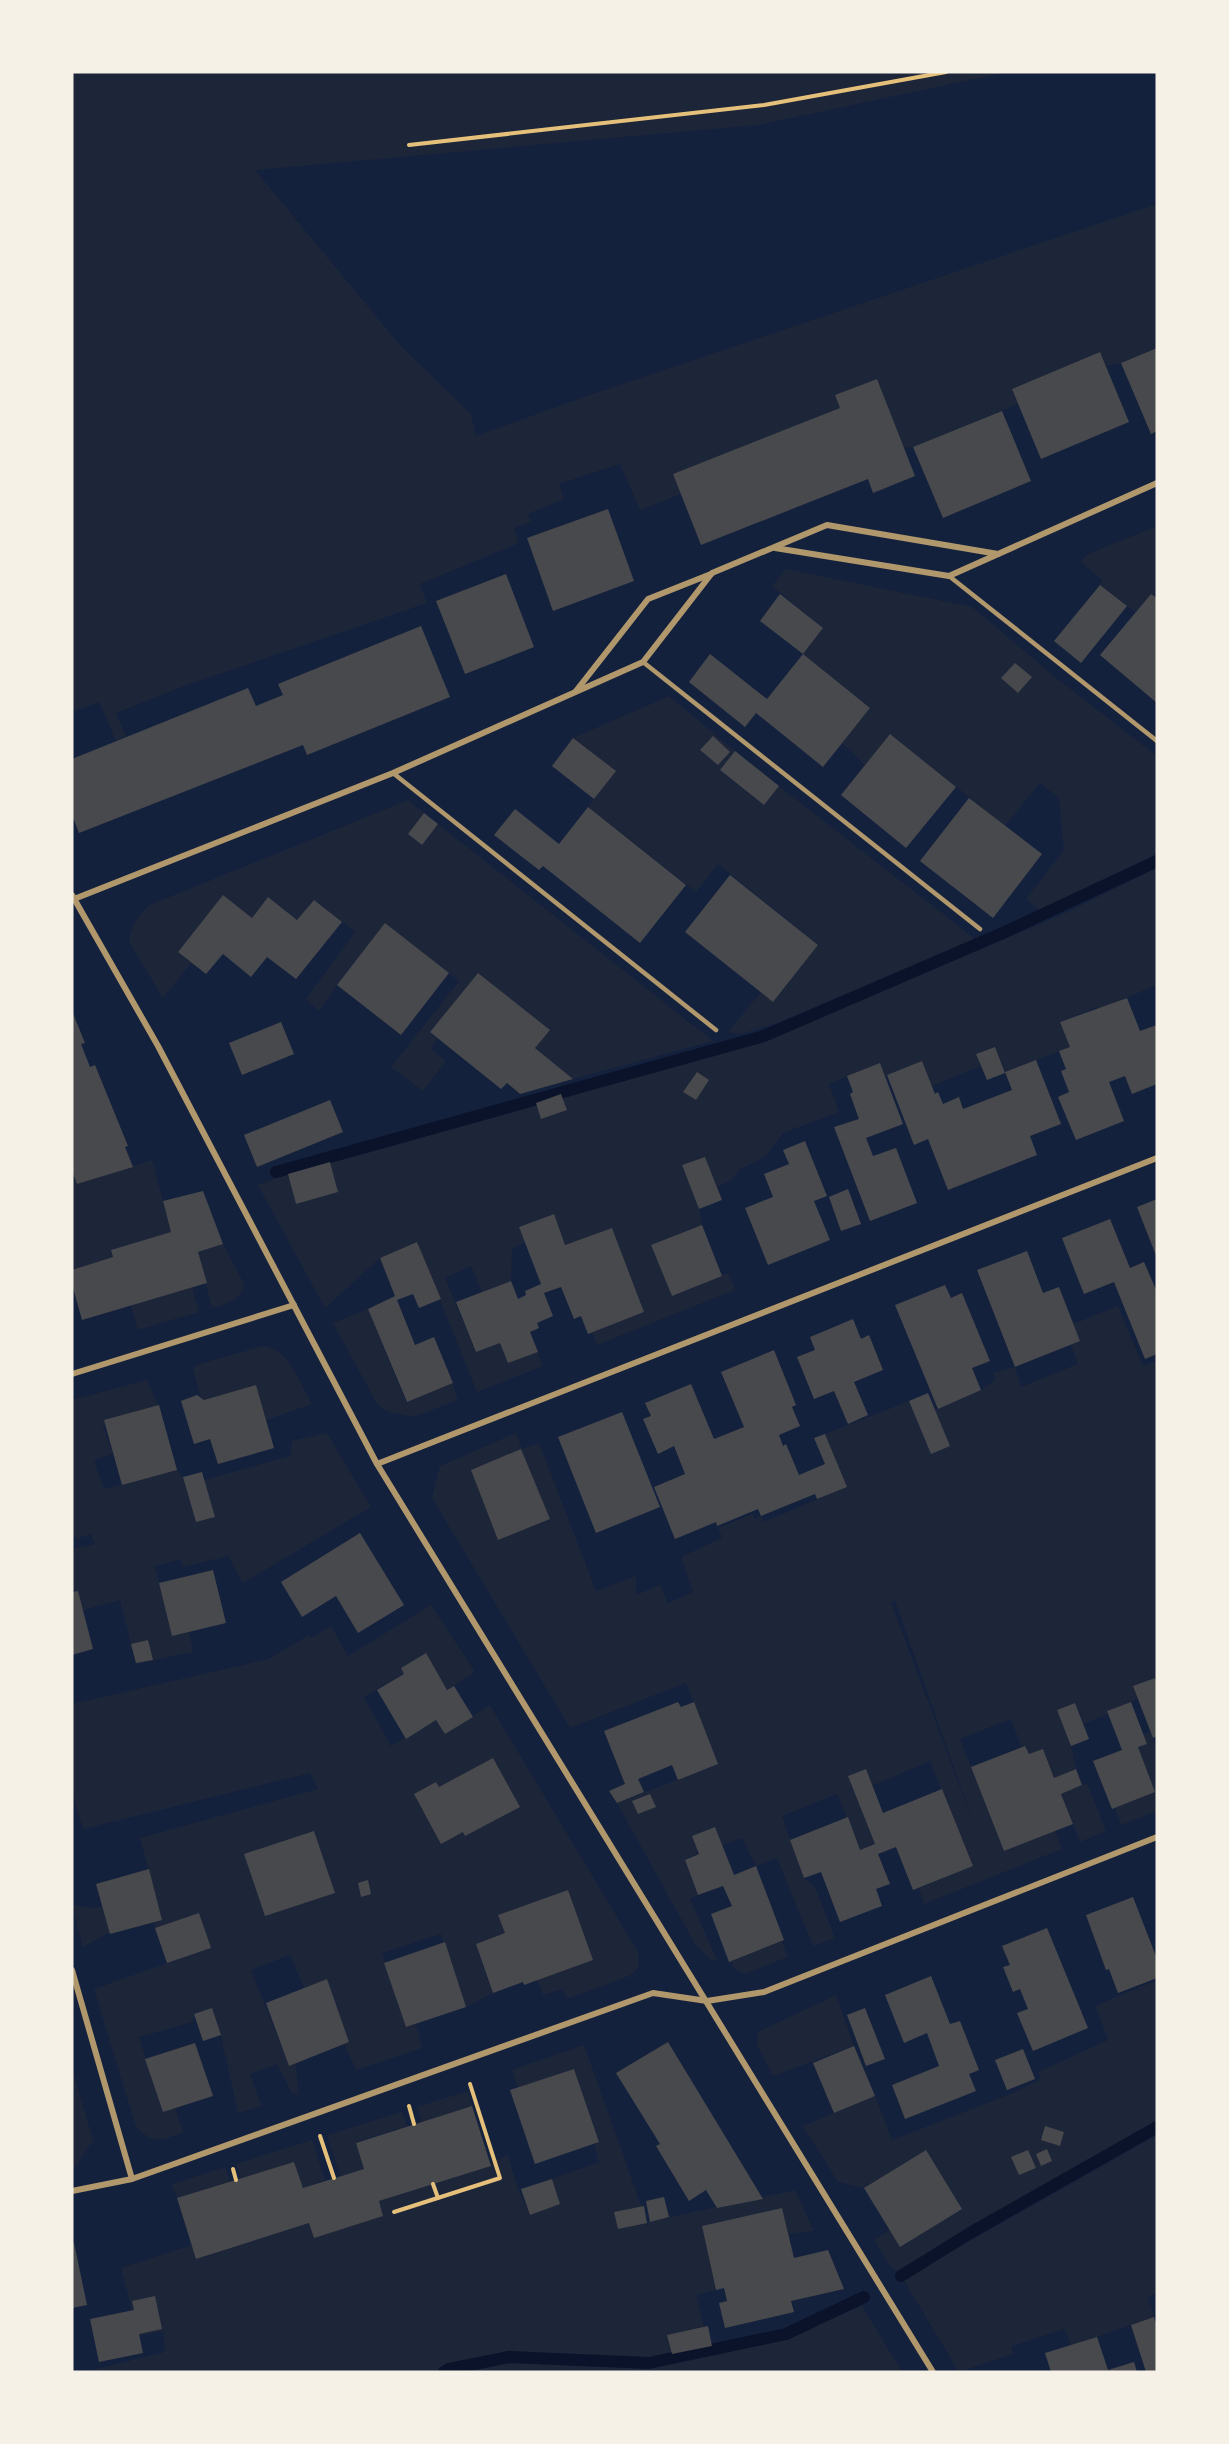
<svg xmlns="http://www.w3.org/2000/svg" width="1229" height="2444" viewBox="0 0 1229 2444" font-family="Ubuntu,sans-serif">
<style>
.green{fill:#1d2539;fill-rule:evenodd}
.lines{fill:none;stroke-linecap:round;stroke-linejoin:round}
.stream{stroke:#0b132b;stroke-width:12}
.building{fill:#48494c}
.path{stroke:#e5c07b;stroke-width:4}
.service{stroke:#b1986c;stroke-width:4.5}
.minor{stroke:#b1986c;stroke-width:6}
</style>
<rect width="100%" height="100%" fill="#14213d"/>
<g class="green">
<path d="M 72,72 L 1007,72 L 758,125 L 255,170 L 399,344 L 471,414 L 476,436 L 584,397 L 1157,204 L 1157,348 L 1121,363 L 1106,366 L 1100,352 L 1012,389 L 1018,404 L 913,447 L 904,448 L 876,379 L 835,395 L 840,408 L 674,474 L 681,494 L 640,510 L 620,464 L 559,484 L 564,499 L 528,514 L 531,522 L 514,528 L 519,543 L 420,584 L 427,603 L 184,686 L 116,713 L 126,736 L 116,741 L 99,702 L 72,712 Z"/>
<path d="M 1157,526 L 1157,598 L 1151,594 L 1135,612 L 1100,585 L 1102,580 L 1081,562 L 1086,555 Z"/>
<path d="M 786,569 L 972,607 L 1055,677 L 1157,756 L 1157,854 L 1040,911 L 1026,899 L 1064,850 L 1059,798 L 1040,783 L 1005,826 L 890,734 L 865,765 L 842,743 L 870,708 L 803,654 L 823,628 L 772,586 Z"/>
<path d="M 669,696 L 735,751 L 720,771 L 764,805 L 779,786 L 975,939 L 777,1023 L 741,1034 L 728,1032 L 761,992 L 774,1001 L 818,945 L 718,864 L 696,892 L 588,807 L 615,771 L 573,738 Z"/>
<path d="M 408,800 L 424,813 L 408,834 L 421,845 L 438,824 L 713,1041 L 573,1079 L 535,1048 L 549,1029 L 478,973 L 430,1032 L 438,1038 L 431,1049 L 446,1061 L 423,1091 L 391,1067 L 459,981 L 385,924 L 337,985 L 319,1011 L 306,999 L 355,932 L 314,900 L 297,920 L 268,897 L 252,918 L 223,896 L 178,952 L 191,963 L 163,998 L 129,941 C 132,925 137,915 150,905 Z"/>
<path d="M 1157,868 L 1157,985 L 1099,1009 L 1097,1007 L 1060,1022 L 1070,1047 L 1005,1072 L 994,1047 L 976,1054 L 981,1066 L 932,1086 L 922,1061 L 885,1076 L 880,1063 L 829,1084 L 839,1112 L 783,1133 L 766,1156 L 740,1169 L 731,1180 L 717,1187 L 705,1157 L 682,1165 L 699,1209 L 702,1225 L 651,1245 L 672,1296 L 728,1273 L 735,1290 L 597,1345 L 592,1332 L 644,1312 L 612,1228 L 565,1245 L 553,1214 L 519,1227 L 525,1242 L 512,1249 L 511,1281 L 482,1292 L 471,1266 L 445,1278 L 476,1352 L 500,1343 L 538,1352 L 543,1366 L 477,1392 L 417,1242 L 380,1258 L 325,1308 L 258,1185 L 288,1174 L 297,1204 L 338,1192 L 330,1162 L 382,1149 L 576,1091 L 765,1041 L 1059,916 Z"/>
<path d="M 152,1160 L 171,1232 L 111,1250 L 113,1257 L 72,1270 L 72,1171 L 77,1184 Z"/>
<path d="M 223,1244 L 244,1284 C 241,1301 227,1303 212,1308 L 198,1252 Z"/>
<path d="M 192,1287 L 199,1312 L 138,1330 L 131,1305 Z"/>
<path d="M 1118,1306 L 1143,1366 L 1157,1361 L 1157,1677 L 1133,1686 L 1138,1699 L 1108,1711 L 1108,1714 L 1084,1724 L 1075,1703 L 1057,1710 L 1071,1746 L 1076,1769 L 1054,1778 L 1043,1750 L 1029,1754 L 1025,1746 L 1021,1747 L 1011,1719 L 960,1739 L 1004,1851 L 1055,1830 L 1062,1849 L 924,1904 L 919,1888 L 972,1866 L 930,1761 L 872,1786 L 865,1769 L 848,1776 L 875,1844 L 860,1850 L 837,1794 L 782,1816 L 804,1878 L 815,1887 L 835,1938 L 813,1946 L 777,1858 L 756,1866 L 742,1838 L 722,1845 L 715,1827 L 693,1836 L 698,1852 L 685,1860 L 698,1895 L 690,1899 L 717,1960 L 712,1961 L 695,1944 L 617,1803 L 718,1764 L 686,1683 L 570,1728 L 432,1498 L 440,1466 L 516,1433 L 522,1449 L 539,1443 L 596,1591 L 636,1576 L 636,1595 L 660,1585 L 668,1603 L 693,1592 L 681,1557 L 722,1538 L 718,1528 L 753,1514 L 754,1519 L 761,1516 L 764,1522 L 836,1491 L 825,1434 L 909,1401 L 931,1454 L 935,1410 L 981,1390 L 996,1379 L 993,1373 L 1015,1367 L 1021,1387 L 1078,1364 L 1071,1345 L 1080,1341 L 1073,1324 ZM 895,1601 L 971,1816 L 971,1817 L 891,1602 Z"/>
<path d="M 368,1309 L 406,1402 L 452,1383 L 458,1400 L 414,1417 L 392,1413 L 382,1408 L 377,1404 L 333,1323 Z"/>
<path d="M 263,1346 C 289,1348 300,1384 312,1404 L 266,1420 L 256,1386 L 204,1400 L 200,1397 L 193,1368 L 196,1365 Z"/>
<path d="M 147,1380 L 158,1406 L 103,1425 L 113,1454 L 94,1460 L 104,1489 L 177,1470 L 183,1477 L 196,1522 L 204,1480 L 290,1456 L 292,1441 L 327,1433 L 371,1507 L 243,1583 L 228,1556 L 183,1567 L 181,1559 L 155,1566 L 172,1635 L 189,1632 L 193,1652 L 136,1664 L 120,1600 L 83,1610 L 78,1591 L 72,1592 L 72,1549 L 95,1544 L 91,1534 L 79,1538 L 72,1536 L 72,1400 Z"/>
<path d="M 431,1605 L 475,1672 L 447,1690 L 425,1653 L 401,1668 L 404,1674 L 364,1697 L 391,1746 L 436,1720 L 445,1734 L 490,1705 L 638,1952 L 639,1967 L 629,1976 L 567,1999 L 562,1989 L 543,1995 L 537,1979 L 499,1915 L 505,1933 L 476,1945 L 493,1993 L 466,2007 L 441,1934 L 382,1953 L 406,2027 L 416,2024 L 422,2048 L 356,2070 L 344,2044 L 327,1979 L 304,1988 L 290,1955 L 251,1970 L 289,2065 L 296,2062 L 298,2093 L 293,2095 L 277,2064 L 250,2074 L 262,2106 L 238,2113 L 221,2036 L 212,2009 L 194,2014 L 193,2022 L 139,2037 L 163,2112 L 175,2108 L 183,2132 C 161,2141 154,2145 136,2127 L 94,1989 L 210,1948 L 199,1913 L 155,1928 L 154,1922 L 162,1919 L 140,1838 L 318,1789 L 310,1773 L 83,1829 L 72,1792 L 72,1704 L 269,1659 L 309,1635 L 311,1638 L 331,1626 L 348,1656 Z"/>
<path d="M 1151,1732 L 1157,1749 L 1157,1811 L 1121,1825 L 1115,1808 L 1155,1792 L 1138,1747 L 1147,1744 L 1143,1734 Z"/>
<path d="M 1087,1783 L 1106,1831 L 1080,1842 L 1061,1794 Z"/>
<path d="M 72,1905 L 92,1908 L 103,1906 L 110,1932 L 83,1947 Z"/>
<path d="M 782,1941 L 788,1957 L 745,1974 C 738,1971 733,1969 731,1961 Z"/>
<path d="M 1157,1980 L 1157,2121 L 897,2271 L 891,2267 L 874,2240 L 890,2230 L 926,2150 L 864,2188 L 838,2182 L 803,2126 L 875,2096 L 892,2140 L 1008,2095 L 1041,2079 L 1038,2072 L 1108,2040 L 1095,2006 Z"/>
<path d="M 836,1995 L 854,2046 L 773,2076 L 757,2045 L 758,2032 Z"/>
<path d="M 584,2045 L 647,2222 L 795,2190 L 814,2231 L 788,2234 L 782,2208 L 702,2226 L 716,2290 L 696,2295 L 709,2346 L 648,2358 L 554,2356 L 511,2352 L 451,2363 L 439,2372 L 85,2372 L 165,2352 L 163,2331 L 139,2336 L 121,2268 L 192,2245 L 197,2259 L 309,2223 L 383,2216 L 379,2201 L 491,2166 L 490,2163 L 508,2155 L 518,2189 L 530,2214 L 560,2204 L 552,2179 L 599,2162 L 594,2144 L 599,2141 L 574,2069 L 518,2088 L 512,2070 Z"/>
<path d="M 72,2068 L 93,2140 L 74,2169 L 72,2170 Z"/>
<path d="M 468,2091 L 472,2106 L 422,2122 L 417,2107 Z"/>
<path d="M 402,2112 L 407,2126 L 356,2142 L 364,2169 L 340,2176 L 327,2135 Z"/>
<path d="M 1157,2135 L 1157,2293 L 1148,2297 L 1154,2317 L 1071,2346 L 1065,2329 L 1012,2346 L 1013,2354 L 959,2372 L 903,2279 Z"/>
<path d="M 312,2140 L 325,2180 L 303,2188 L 294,2162 L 241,2179 L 236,2164 Z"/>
<path d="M 225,2167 L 230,2182 L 177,2198 L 172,2184 Z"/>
<path d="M 862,2306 L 902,2372 L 449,2372 L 511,2360 L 573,2366 L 653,2365 L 687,2360 L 776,2341 Z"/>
</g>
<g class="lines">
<g class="stream">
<path d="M 276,1172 L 764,1036 L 1005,932 L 1157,861"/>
<path d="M 901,2276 L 970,2233 L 1157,2127"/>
<path d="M 444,2372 L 449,2369 L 509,2357 L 649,2363 L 786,2334 L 864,2297"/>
</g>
</g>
<g class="building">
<path d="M 1157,348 L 1157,431 L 1151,434 L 1121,363 Z"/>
<path d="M 1100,352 L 1129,422 L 1041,459 L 1012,389 Z"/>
<path d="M 877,379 L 915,476 L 873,493 L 868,479 L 701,545 L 673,474 L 840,408 L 835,395 Z"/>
<path d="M 1002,411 L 1031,481 L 943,518 L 913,447 Z"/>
<path d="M 608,509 L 634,581 L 553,611 L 527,538 Z"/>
<path d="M 506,574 L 534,647 L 465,674 L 436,601 Z"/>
<path d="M 1100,585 L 1127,606 L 1081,663 L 1054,641 Z"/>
<path d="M 780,594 L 823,628 L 803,654 L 760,621 Z"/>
<path d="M 1151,594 L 1157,598 L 1157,703 L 1100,655 Z"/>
<path d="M 421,626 L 450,697 L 307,755 L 303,745 L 79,833 L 72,815 L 72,759 L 248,688 L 256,706 L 283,695 L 278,684 Z"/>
<path d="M 710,654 L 767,699 L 803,654 L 870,708 L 823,767 L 756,713 L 745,727 L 689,682 Z"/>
<path d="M 1015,663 L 1032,677 L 1018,693 L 1001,678 Z"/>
<path d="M 890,734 L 956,787 L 906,848 L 841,795 Z"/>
<path d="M 713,736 L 730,752 L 718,765 L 700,750 Z"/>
<path d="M 573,738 L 616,771 L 594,799 L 552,766 Z"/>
<path d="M 735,751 L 779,786 L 764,805 L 720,770 Z"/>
<path d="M 969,798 L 1042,854 L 993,918 L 920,861 Z"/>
<path d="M 588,807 L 686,885 L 640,943 L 543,866 L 539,870 L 494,835 L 515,809 L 559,844 Z"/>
<path d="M 424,813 L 438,824 L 422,845 L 408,834 Z"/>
<path d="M 730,875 L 818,945 L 773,1002 L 685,932 Z"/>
<path d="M 223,895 L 252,918 L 268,897 L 297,920 L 314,900 L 342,922 L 296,979 L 267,957 L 251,977 L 223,954 L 206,974 L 178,952 Z"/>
<path d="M 385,923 L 449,973 L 401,1035 L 337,985 Z"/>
<path d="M 478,973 L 550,1030 L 535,1048 L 573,1079 L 520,1094 L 507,1083 L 501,1089 L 430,1032 Z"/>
<path d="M 1127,998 L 1140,1031 L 1157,1025 L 1157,1084 L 1132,1094 L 1125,1076 L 1109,1082 L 1124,1121 L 1076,1140 L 1058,1097 L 1069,1092 L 1061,1071 L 1066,1069 L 1059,1051 L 1070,1047 L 1060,1022 Z"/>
<path d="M 72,1011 L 85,1043 L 81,1044 L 90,1067 L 95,1065 L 128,1146 L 125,1147 L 133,1167 L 77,1184 L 72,1171 Z"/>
<path d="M 281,1022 L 294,1054 L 242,1075 L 229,1043 Z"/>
<path d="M 995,1047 L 1005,1073 L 987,1080 L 976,1054 Z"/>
<path d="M 1036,1060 L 1061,1124 L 1030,1136 L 1037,1155 L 948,1190 L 928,1139 L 914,1145 L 887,1075 L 922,1061 L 935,1094 L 938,1092 L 943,1104 L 959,1097 L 963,1109 L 1012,1090 L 1005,1072 Z"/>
<path d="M 880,1063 L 903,1124 L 866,1138 L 873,1156 L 896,1148 L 917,1203 L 870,1221 L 834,1127 L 859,1119 L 850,1094 L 853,1092 L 847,1076 Z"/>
<path d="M 697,1072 L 709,1080 L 696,1100 L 683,1092 Z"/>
<path d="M 561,1094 L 567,1110 L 541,1119 L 536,1103 Z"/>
<path d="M 330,1100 L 343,1132 L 257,1167 L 244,1135 Z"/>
<path d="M 805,1141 L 827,1196 L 814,1201 L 830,1240 L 768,1265 L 745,1208 L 773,1197 L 764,1174 L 789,1164 L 783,1150 Z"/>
<path d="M 705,1157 L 722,1200 L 699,1209 L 682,1165 Z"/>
<path d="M 330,1162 L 338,1192 L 296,1204 L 288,1174 Z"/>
<path d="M 848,1189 L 861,1224 L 841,1231 L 829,1197 Z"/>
<path d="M 203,1191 L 223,1244 L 198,1252 L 207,1283 L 82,1320 L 72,1284 L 72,1270 L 113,1257 L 111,1250 L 171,1232 L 163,1201 Z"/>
<path d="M 1157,1199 L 1157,1258 L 1137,1207 Z"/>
<path d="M 554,1214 L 565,1245 L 612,1228 L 644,1312 L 588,1334 L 581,1316 L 574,1319 L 561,1287 L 544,1293 L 553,1316 L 537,1323 L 539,1328 L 530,1332 L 538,1352 L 508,1363 L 500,1343 L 476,1352 L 456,1302 L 511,1281 L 518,1299 L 526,1295 L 525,1291 L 541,1284 L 519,1227 Z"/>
<path d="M 1110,1219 L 1130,1268 L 1144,1262 L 1157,1292 L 1157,1354 L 1145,1359 L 1114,1282 L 1084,1294 L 1062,1238 Z"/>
<path d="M 702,1225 L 722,1276 L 672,1296 L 651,1245 Z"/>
<path d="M 417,1242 L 441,1299 L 419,1308 L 413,1294 L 397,1300 L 415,1345 L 434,1337 L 453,1383 L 407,1402 L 368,1309 L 395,1296 L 380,1258 Z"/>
<path d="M 1027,1251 L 1043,1293 L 1059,1287 L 1080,1341 L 1015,1367 L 977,1270 Z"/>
<path d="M 945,1285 L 951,1298 L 962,1293 L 990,1361 L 972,1368 L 981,1390 L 938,1409 L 895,1305 Z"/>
<path d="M 853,1319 L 861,1339 L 869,1335 L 883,1370 L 854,1382 L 868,1415 L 848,1424 L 834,1391 L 814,1399 L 797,1357 L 815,1350 L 810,1337 Z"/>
<path d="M 774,1350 L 796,1405 L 792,1407 L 800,1426 L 779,1435 L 783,1446 L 786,1444 L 799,1475 L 825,1464 L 814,1438 L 825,1434 L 847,1487 L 817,1499 L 815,1494 L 761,1516 L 758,1509 L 717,1526 L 716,1522 L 675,1539 L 654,1487 L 685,1474 L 674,1446 L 658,1454 L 643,1419 L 651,1416 L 645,1403 L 691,1384 L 714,1439 L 744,1427 L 721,1372 Z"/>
<path d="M 256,1385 L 274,1448 L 218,1464 L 210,1439 L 194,1444 L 181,1401 L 197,1395 L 204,1400 Z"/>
<path d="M 928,1393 L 950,1446 L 931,1454 L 909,1401 Z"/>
<path d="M 159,1405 L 177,1470 L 122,1485 L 104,1420 Z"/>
<path d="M 622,1412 L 660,1507 L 596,1533 L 558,1437 Z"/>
<path d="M 521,1449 L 550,1519 L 498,1540 L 471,1470 Z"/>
<path d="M 202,1472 L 215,1517 L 196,1522 L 183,1477 Z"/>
<path d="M 360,1533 L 404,1605 L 358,1633 L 336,1596 L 302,1617 L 281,1582 Z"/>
<path d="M 213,1570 L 226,1623 L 172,1636 L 159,1583 Z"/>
<path d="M 78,1591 L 93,1649 L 72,1655 L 72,1592 Z"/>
<path d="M 148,1640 L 153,1660 L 136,1663 L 131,1644 Z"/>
<path d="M 426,1653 L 447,1690 L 454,1686 L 473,1717 L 445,1734 L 436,1720 L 406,1739 L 377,1690 L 404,1674 L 401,1668 Z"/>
<path d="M 1155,1678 L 1157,1683 L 1157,1736 L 1153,1738 L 1133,1686 Z"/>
<path d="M 678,1702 L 681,1707 L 694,1702 L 718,1764 L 678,1780 L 672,1765 L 638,1779 L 644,1792 L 617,1803 L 609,1791 L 625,1784 L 604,1731 Z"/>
<path d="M 1131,1702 L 1147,1744 L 1138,1747 L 1155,1792 L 1112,1809 L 1093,1761 L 1122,1750 L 1107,1711 Z"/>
<path d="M 1075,1703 L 1089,1739 L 1071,1746 L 1057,1710 Z"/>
<path d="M 1025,1746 L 1029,1754 L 1043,1749 L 1054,1778 L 1076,1769 L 1082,1785 L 1061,1794 L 1073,1824 L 1004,1851 L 971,1767 Z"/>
<path d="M 493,1758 L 520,1807 L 465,1836 L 463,1832 L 441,1844 L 414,1794 L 436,1782 L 439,1787 Z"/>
<path d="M 866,1769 L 883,1813 L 942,1789 L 973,1866 L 913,1890 L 896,1847 L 878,1854 L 890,1884 L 876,1889 L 882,1906 L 840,1922 L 821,1872 L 804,1878 L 790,1840 L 848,1817 L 860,1850 L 875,1844 L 848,1776 Z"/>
<path d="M 650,1794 L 656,1807 L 638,1814 L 632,1801 Z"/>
<path d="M 715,1827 L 734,1875 L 756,1866 L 784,1940 L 729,1962 L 711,1914 L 732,1906 L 723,1886 L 698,1895 L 685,1860 L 699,1854 L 692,1836 Z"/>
<path d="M 314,1831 L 335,1893 L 265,1916 L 244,1854 Z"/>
<path d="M 149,1869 L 162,1920 L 110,1934 L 96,1884 Z"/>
<path d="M 368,1880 L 371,1894 L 361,1897 L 358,1883 Z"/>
<path d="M 568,1890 L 593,1960 L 524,1985 L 523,1982 L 493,1993 L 476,1944 L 505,1933 L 498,1915 Z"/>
<path d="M 1133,1897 L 1157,1959 L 1157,1978 L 1118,1993 L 1109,1969 L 1106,1970 L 1086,1915 Z"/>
<path d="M 199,1913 L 211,1948 L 167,1963 L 155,1928 Z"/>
<path d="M 1047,1928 L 1088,2028 L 1033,2051 L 1017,2013 L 1028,2009 L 1020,1989 L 1013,1992 L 1003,1967 L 1010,1965 L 1002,1946 Z"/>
<path d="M 445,1942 L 466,2007 L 406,2027 L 384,1963 Z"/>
<path d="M 931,1976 L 950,2024 L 960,2021 L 979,2070 L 969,2074 L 976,2091 L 905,2119 L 892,2085 L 939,2066 L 927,2033 L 904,2043 L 885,1995 Z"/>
<path d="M 327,1979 L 349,2042 L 289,2066 L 266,2003 Z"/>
<path d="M 212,2008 L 221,2035 L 203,2041 L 194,2014 Z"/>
<path d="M 865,2008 L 885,2059 L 866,2066 L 847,2015 Z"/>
<path d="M 668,2042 L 711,2113 L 763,2199 L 717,2208 L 706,2190 L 689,2201 L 656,2146 L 660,2144 L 616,2073 Z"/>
<path d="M 195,2043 L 213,2096 L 163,2112 L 145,2059 Z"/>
<path d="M 854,2046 L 875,2096 L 834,2113 L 813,2063 Z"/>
<path d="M 1023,2049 L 1035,2079 L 1007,2090 L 995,2060 Z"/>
<path d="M 574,2069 L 599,2142 L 535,2164 L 510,2090 Z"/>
<path d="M 472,2106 L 491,2166 L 379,2201 L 383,2216 L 314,2238 L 309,2223 L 196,2259 L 177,2198 L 294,2162 L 303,2188 L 364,2169 L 356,2143 Z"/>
<path d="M 1045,2126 L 1064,2132 L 1060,2146 L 1041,2140 Z"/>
<path d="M 1047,2149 L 1052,2161 L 1041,2166 L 1036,2154 Z"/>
<path d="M 926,2150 L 962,2209 L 900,2247 L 864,2188 Z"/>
<path d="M 1028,2150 L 1036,2168 L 1019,2175 L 1011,2157 Z"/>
<path d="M 552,2179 L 560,2204 L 530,2215 L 521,2189 Z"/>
<path d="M 664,2197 L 669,2217 L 650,2222 L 646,2201 Z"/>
<path d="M 644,2206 L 647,2223 L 618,2229 L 614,2212 Z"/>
<path d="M 782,2208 L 794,2258 L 828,2250 L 844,2289 L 791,2301 L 794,2312 L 725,2328 L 719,2303 L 727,2301 L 724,2288 L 716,2290 L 702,2226 Z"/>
<path d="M 72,2243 L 74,2243 L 87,2305 L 72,2308 Z"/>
<path d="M 155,2296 L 162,2329 L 139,2334 L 143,2353 L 99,2362 L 90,2319 L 134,2310 L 132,2301 Z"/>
<path d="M 1154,2317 L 1157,2327 L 1157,2372 L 1146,2372 L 1131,2325 Z"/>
<path d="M 708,2326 L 712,2346 L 672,2354 L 667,2335 Z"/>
<path d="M 1097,2337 L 1108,2370 L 1134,2362 L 1137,2372 L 1051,2372 L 1045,2353 Z"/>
</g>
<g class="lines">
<g class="path">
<path d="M 409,145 L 764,105 L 946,72"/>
<path d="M 409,2106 L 414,2124"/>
<path d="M 320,2136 L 334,2178"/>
<path d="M 233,2169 L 236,2180"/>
<path d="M 433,2184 L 438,2198"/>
<path d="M 394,2212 L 500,2178 L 470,2084"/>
</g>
<g class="service">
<path d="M 949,576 L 1157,741"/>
<path d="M 643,662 L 980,929"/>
<path d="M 393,773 L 716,1030"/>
</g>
<g class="minor">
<path d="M 775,548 L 949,576 L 1157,483"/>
<path d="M 576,691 L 648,599 L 711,574"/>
<path d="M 72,895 L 158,1046 L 377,1464 L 933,2372"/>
<path d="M 74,899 L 393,773 L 643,662 L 712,573 L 827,525 L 998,554"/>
<path d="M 72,1374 L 294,1305"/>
<path d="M 377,1464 L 1157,1158"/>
<path d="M 72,1970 L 132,2179"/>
<path d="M 72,2191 L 132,2179 L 653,1993 L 707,2001 L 764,1992 L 1157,1837"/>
</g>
</g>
<rect width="1229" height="2444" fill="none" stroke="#f6f1e7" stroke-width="147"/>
</svg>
